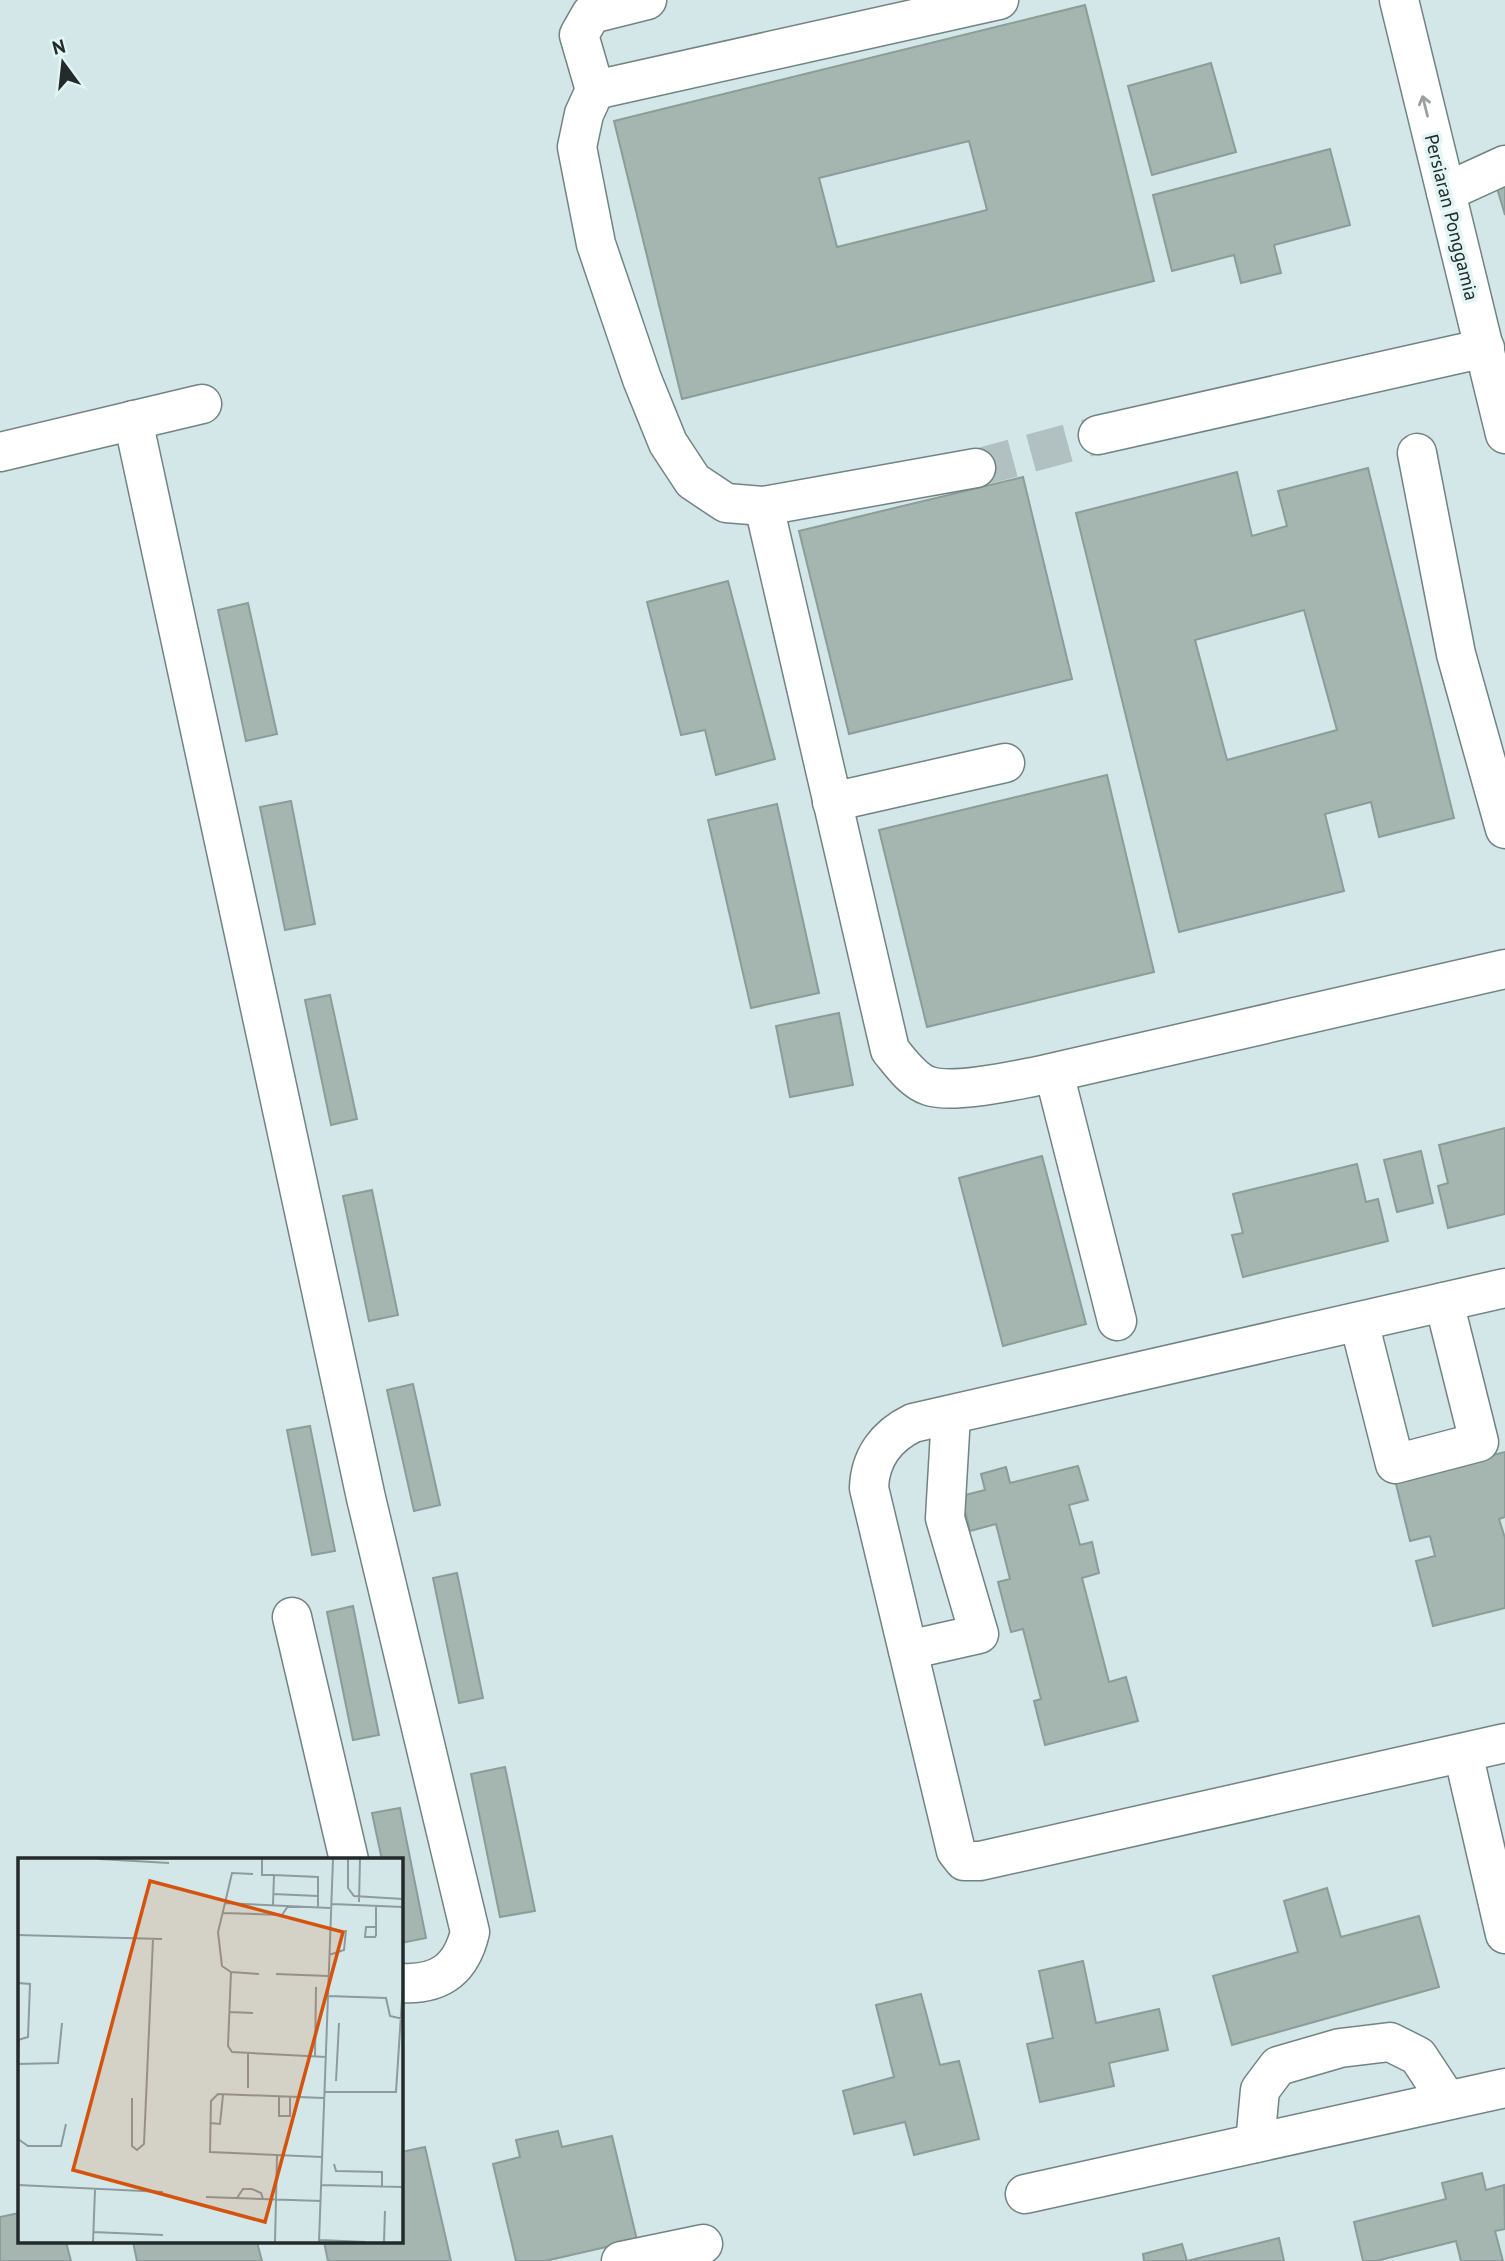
<svg xmlns="http://www.w3.org/2000/svg" width="1505" height="2261" viewBox="0 0 1505 2261" font-family="'PT Sans',sans-serif">
<style>
.building{fill:#a5b6b1;stroke:#8c9c98;stroke-width:2;fill-rule:evenodd}
.lines{fill:none;stroke-linecap:round;stroke-linejoin:round}
.minor-tunnel{stroke:#b1c1c2;stroke-width:38;stroke-dasharray:38 19;stroke-linecap:butt}
.minor-casing{stroke:#728384;stroke-width:41}
.minor{stroke:#fff;stroke-width:38}
.oneway{stroke:#9c9f9f}
.labels{text-anchor:middle;stroke-width:7;stroke-linejoin:round;paint-order:stroke}
.street-label{font-size:19px;fill:#232a2a;stroke:#e1f5f5}
.inset-road{fill:none;stroke:#8d9b9c;stroke-width:2}
.view{fill:#d4540f;fill-opacity:0.15;stroke:#d4540f;stroke-width:3.5}
.inset-edge{fill:none;stroke:#232a2a;stroke-width:3.5}
</style>
<rect width="100%" height="100%" fill="#d4e7e8"/>
<g class="building">
<path d="M 1085,5 L 1154,281 L 682,399 L 614,121 ZM 969,141 L 987,210 L 837,247 L 819,178 Z"/>
<path d="M 1211,63 L 1236,152 L 1152,175 L 1128,86 Z"/>
<path d="M 1330,149 L 1350,225 L 1274,245 L 1281,273 L 1241,283 L 1234,255 L 1172,271 L 1153,195 Z"/>
<path d="M 1505,186 L 1505,215 L 1497,188 Z"/>
<path d="M 1368,468 L 1454,818 L 1379,837 L 1371,802 L 1325,814 L 1344,891 L 1179,932 L 1076,513 L 1237,472 L 1252,536 L 1287,526 L 1278,491 ZM 1304,610 L 1337,730 L 1227,760 L 1195,640 Z"/>
<path d="M 1023,477 L 1072,679 L 849,734 L 799,531 Z"/>
<path d="M 728,581 L 775,759 L 716,775 L 705,730 L 681,735 L 647,602 Z"/>
<path d="M 248,603 L 277,734 L 246,741 L 218,610 Z"/>
<path d="M 1107,775 L 1154,972 L 927,1027 L 879,830 Z"/>
<path d="M 291,801 L 315,924 L 285,930 L 260,807 Z"/>
<path d="M 777,804 L 819,993 L 751,1008 L 708,820 Z"/>
<path d="M 330,995 L 357,1119 L 331,1125 L 305,1000 Z"/>
<path d="M 839,1013 L 853,1085 L 790,1097 L 776,1026 Z"/>
<path d="M 1505,1128 L 1505,1214 L 1448,1228 L 1438,1186 L 1448,1183 L 1439,1145 Z"/>
<path d="M 1421,1151 L 1433,1203 L 1397,1212 L 1384,1160 Z"/>
<path d="M 1042,1156 L 1086,1324 L 1003,1346 L 959,1178 Z"/>
<path d="M 1357,1164 L 1366,1202 L 1378,1199 L 1388,1241 L 1243,1277 L 1232,1235 L 1243,1233 L 1233,1194 Z"/>
<path d="M 372,1190 L 398,1315 L 369,1321 L 343,1196 Z"/>
<path d="M 413,1384 L 440,1505 L 414,1511 L 387,1390 Z"/>
<path d="M 310,1426 L 335,1551 L 312,1555 L 287,1430 Z"/>
<path d="M 1505,1452 L 1505,1517 L 1499,1519 L 1505,1538 L 1505,1608 L 1433,1626 L 1416,1561 L 1435,1556 L 1430,1536 L 1410,1541 L 1395,1480 Z"/>
<path d="M 1078,1466 L 1088,1500 L 1069,1505 L 1080,1545 L 1092,1542 L 1099,1573 L 1082,1578 L 1109,1682 L 1126,1677 L 1138,1721 L 1045,1745 L 1034,1701 L 1041,1699 L 1023,1629 L 1011,1632 L 998,1582 L 1010,1579 L 996,1524 L 970,1531 L 961,1496 L 985,1490 L 981,1474 L 1006,1467 L 1010,1483 Z"/>
<path d="M 457,1573 L 483,1698 L 459,1703 L 433,1578 Z"/>
<path d="M 353,1606 L 379,1735 L 353,1740 L 327,1612 Z"/>
<path d="M 505,1767 L 535,1911 L 500,1917 L 471,1774 Z"/>
<path d="M 400,1808 L 426,1938 L 401,1943 L 401,1860 L 382,1860 L 372,1813 Z"/>
<path d="M 1327,1888 L 1341,1937 L 1419,1916 L 1439,1987 L 1232,2045 L 1213,1976 L 1298,1952 L 1284,1901 Z"/>
<path d="M 1083,1961 L 1096,2023 L 1159,2009 L 1168,2050 L 1109,2063 L 1114,2086 L 1040,2102 L 1027,2044 L 1053,2038 L 1039,1971 Z"/>
<path d="M 921,1994 L 940,2065 L 959,2061 L 979,2139 L 914,2155 L 905,2122 L 854,2134 L 843,2091 L 894,2077 L 876,2005 Z"/>
<path d="M 558,2131 L 562,2147 L 612,2136 L 637,2240 L 545,2261 L 516,2261 L 493,2164 L 520,2157 L 516,2140 Z"/>
<path d="M 425,2147 L 451,2261 L 328,2261 L 324,2242 L 401,2242 L 401,2152 Z"/>
<path d="M 1482,2173 L 1486,2190 L 1504,2185 L 1505,2229 L 1495,2231 L 1503,2261 L 1461,2261 L 1456,2241 L 1376,2261 L 1363,2261 L 1354,2222 L 1446,2199 L 1442,2183 Z"/>
<path d="M 19,2213 L 19,2242 L 66,2242 L 71,2261 L 0,2261 L 0,2217 Z"/>
<path d="M 1279,2238 L 1284,2261 L 1187,2261 Z"/>
<path d="M 133,2242 L 257,2242 L 262,2261 L 137,2261 Z"/>
<path d="M 1182,2244 L 1187,2261 L 1144,2261 L 1143,2254 Z"/>
</g>
<g class="lines">
<path class="minor-tunnel" d="M 976,468 L 1098,435"/>
<defs>
<g id="minor">
<path d="M 647,0 L 591,14 L 579,35 L 595,90 L 584,114 L 577,147 L 596,244 L 642,379 L 668,443 L 693,481 L 726,503 L 764,506 L 976,468"/>
<path d="M 1399,0 L 1505,434"/>
<path d="M 595,90 L 999,0"/>
<path d="M 1446,192 L 1505,165"/>
<path d="M 133,420 L 366,1498 L 470,1932 C 461,1970 439,1985 401,1983"/>
<path d="M 1098,435 L 1485,348"/>
<path d="M 0,452 L 202,404"/>
<path d="M 1417,453 L 1456,654 L 1505,829"/>
<path d="M 764,506 L 890,1050 C 900,1062 913,1081 929,1086 C 954,1094 1011,1081 1038,1076 L 1505,969"/>
<path d="M 832,802 L 1005,763"/>
<path d="M 1054,1073 L 1117,1321"/>
<path d="M 1505,1288 L 913,1423 C 886,1436 870,1458 869,1488 L 956,1851 L 964,1861 L 980,1861 L 1505,1743"/>
<path d="M 1359,1322 L 1395,1464 L 1479,1442 L 1444,1302"/>
<path d="M 292,1617 L 349,1860"/>
<path d="M 908,1650 L 979,1634 L 945,1518 L 951,1415"/>
<path d="M 1463,1753 L 1505,1934"/>
<path d="M 1255,2143 L 1260,2090 L 1278,2066 L 1340,2048 L 1390,2042 L 1418,2056 L 1447,2100"/>
<path d="M 1025,2194 L 1505,2088"/>
<path d="M 621,2261 L 703,2244"/>
</g>
</defs>
<use href="#minor" class="minor-casing"/>
<use href="#minor" class="minor"/>
</g>
<defs><path id="oneway-shaft" d="M-6 0H5M1.5-3L5.5 0L1.5 3" fill="none" stroke-width="1.6" stroke-linecap="round" stroke-linejoin="round" transform="scale(1.75)"/></defs>
<use class="oneway" href="#oneway-shaft" transform="translate(1425 106) rotate(-104)"/>
<g class="labels">
<g class="street-label">
<text transform="translate(1452 217) rotate(76)" y="7">Persiaran Ponggamia</text>
</g>
</g>
<g transform="translate(18 1858)">
<rect width="385" height="385" fill="#d4e7e8"/>
<path class="inset-road" d="M 81,1 L 151,5M 244,1 L 244,17 L 256,17M 330,1 L 330,30 L 336,38 L 385,41M 255,36 L 300,38M 341,44 L 342,1M 207,45 L 214,15 L 235,16M 314,46 L 385,49M 255,47 L 256,17 L 300,19 L 300,49M 358,48 L 358,77 L 357,79 L 347,79 L 348,69 L 358,69M 205,55 L 264,57 L 270,48M 0,77 L 144,81M 311,97 L 326,92 L 328,72M 213,114 L 210,188 L 214,194 L 308,199M 241,116 L 213,114 L 204,108 L 200,74 L 207,45 L 312,50M 258,116 L 310,118M 0,125 L 12,126 L 10,179 L 0,182M 310,138 L 368,140 L 372,158 L 385,161M 211,154 L 235,155M 297,199 L 298,129M 0,206 L 40,205 L 44,165M 0,206 L 1,182M 318,223 L 321,165M 230,230 L 230,196M 306,234 L 378,234 L 385,126M 261,239 L 261,258 L 272,258 L 272,239M 114,240 L 114,288 L 119,292 L 126,286 L 135,81M 192,265 L 202,266 L 205,237M 0,281 L 10,288 L 43,288 L 48,266M 304,299 L 192,294 L 193,243 L 200,236 L 306,240M 316,306 L 318,313 L 364,314 L 364,328M 0,327 L 145,334M 303,327 L 385,329M 188,339 L 303,343M 219,340 L 225,331 L 234,331 L 243,335 L 245,341M 75,374 L 145,377M 302,382 L 348,384M 75,384 L 77,332M 257,384 L 259,297M 301,384 L 315,1M 366,384 L 367,353"/>
<path class="view" d="M 132,23 L 325,74 L 247,364 L 55,312 Z"/>
<rect width="385" height="385" class="inset-edge"/>
</g>
<g transform="translate(63 63) rotate(345)" stroke="#e1f5f5" stroke-width="5" paint-order="stroke">
<path d="M0-5L12 26L0 18L-12 26Z" fill="#232a2a"/>
<text y="-10" font-size="19" font-weight="bold" text-anchor="middle" fill="#232a2a">N</text>
</g>
</svg>
